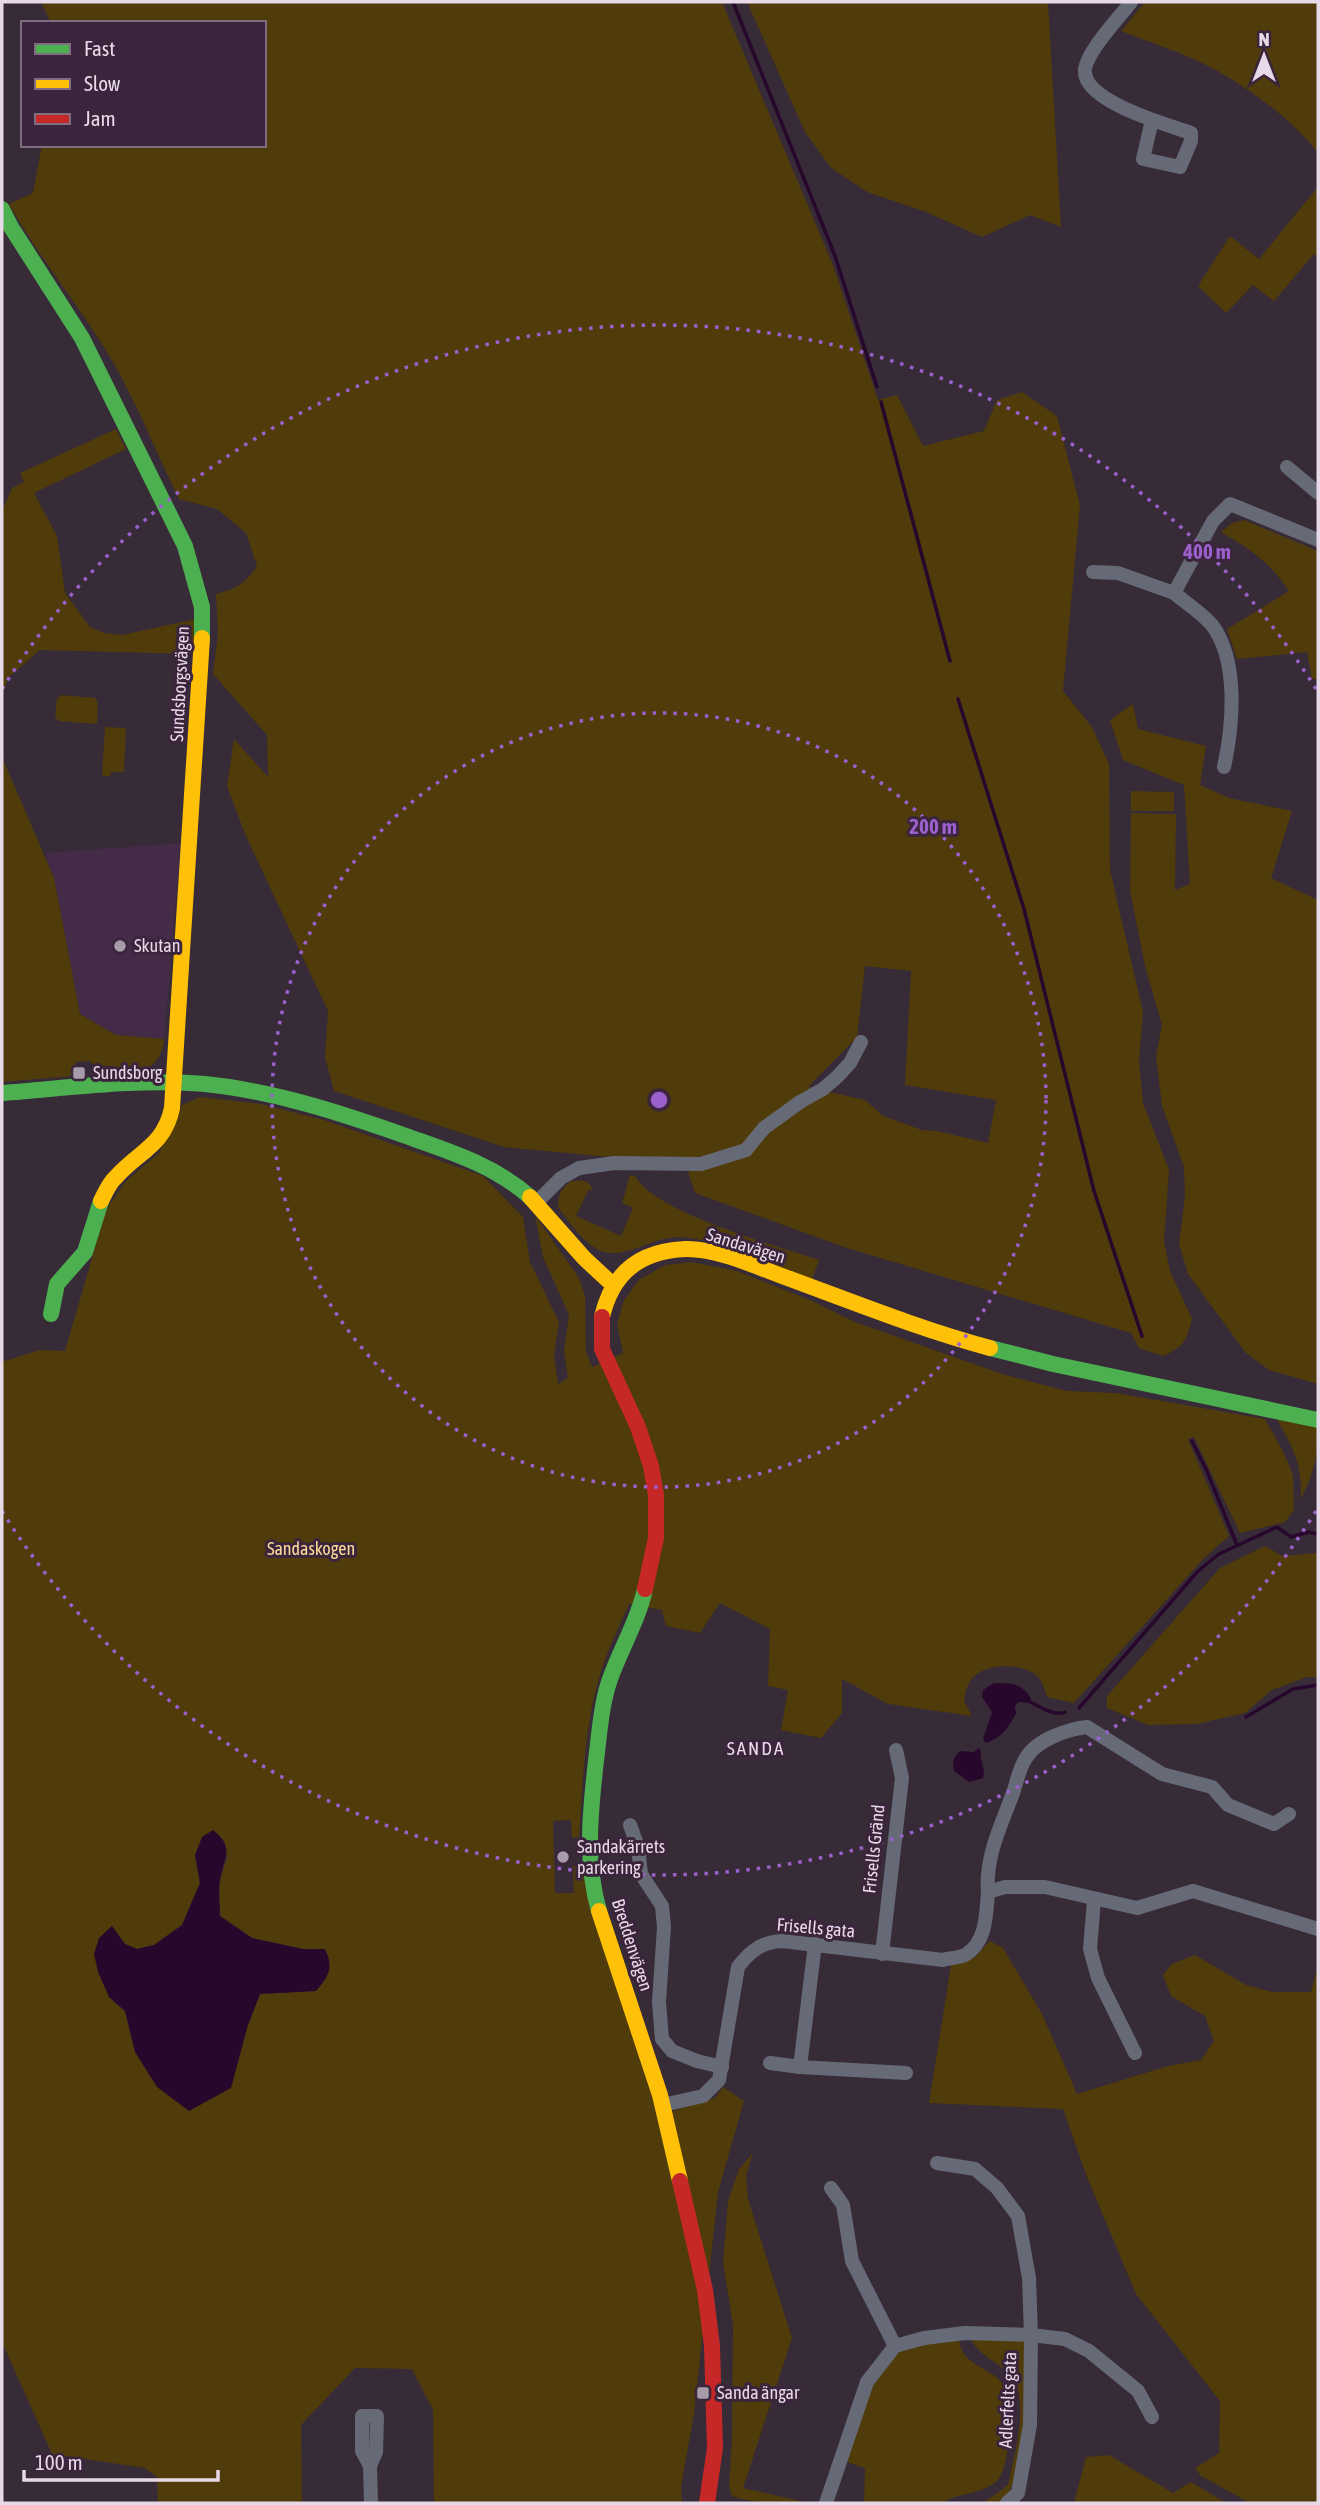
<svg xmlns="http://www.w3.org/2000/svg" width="1320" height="2505" viewBox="0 0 1320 2505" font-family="'Asap Condensed',sans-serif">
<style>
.built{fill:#442b47}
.green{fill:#503b0a;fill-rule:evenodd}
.water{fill:#28072c}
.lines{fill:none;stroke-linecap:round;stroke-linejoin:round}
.stream{stroke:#28072c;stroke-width:3.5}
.street{stroke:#666a77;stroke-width:14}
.fast{stroke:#4caf50;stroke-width:16}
.slow{stroke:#ffc107;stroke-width:16}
.jam{stroke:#c62828;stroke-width:16}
.ring{fill:none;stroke:#9b60cb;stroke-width:3.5;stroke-dasharray:3.5 7}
.poi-dot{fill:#a99caa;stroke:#3b253d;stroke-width:2.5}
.labels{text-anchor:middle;stroke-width:6;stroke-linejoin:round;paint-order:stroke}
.street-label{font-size:18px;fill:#e7d9e8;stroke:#3b253d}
.poi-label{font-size:18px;fill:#e7d9e8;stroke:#3b253d;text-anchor:start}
.park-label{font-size:18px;fill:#fddb99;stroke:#3b253d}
.neighbourhood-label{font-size:19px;letter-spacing:2px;fill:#e7d9e8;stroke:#3b253d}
.centre{fill:#9b60cb;stroke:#3b253d;stroke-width:3.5}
.ring-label{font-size:21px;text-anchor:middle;font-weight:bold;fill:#9b60cb;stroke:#3b253d;stroke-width:6;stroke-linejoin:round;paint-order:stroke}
</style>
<rect width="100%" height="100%" fill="#372b37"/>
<path class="built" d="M 181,843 L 164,1039 L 116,1035 L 80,1014 L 54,878 L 45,853 Z"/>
<g class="green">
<path d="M 41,2 L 722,2 L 833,265 L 878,400 L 897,395 L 923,446 L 984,431 L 997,400 L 1022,392 L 1057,416 L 1080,505 L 1063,691 L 1092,727 L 1109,764 L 1110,870 L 1143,1012 L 1139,1061 L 1143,1103 L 1169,1170 L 1164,1241 L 1170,1271 L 1192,1319 C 1186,1341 1185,1346 1163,1356 L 1139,1348 L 1131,1333 L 844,1247 L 695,1193 L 688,1172 L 740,1158 L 642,1160 L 504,1147 L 334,1091 L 325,1057 L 328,1011 L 245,834 L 227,786 L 234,739 L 268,777 L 267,735 L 213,674 L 218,633 L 216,594 C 236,589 246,583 257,566 L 246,533 L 217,509 L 179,499 C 157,454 138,406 113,362 C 81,308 40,259 9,204 L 33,193 L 42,145 L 264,145 L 264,23 L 51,23 ZM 865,966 L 911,971 L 905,1085 L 996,1100 L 988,1143 L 937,1131 L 922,1130 L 883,1116 L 865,1100 L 808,1087 L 857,1037 Z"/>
<path d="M 747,2 L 1048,2 L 1061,227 L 1030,215 L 982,237 L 926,212 L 867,192 L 831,168 L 805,132 Z"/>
<path d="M 1145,2 L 1318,2 L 1318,153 C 1294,121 1249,88 1212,68 C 1184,53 1151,43 1121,31 Z"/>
<path d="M 1318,187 L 1318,257 L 1314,254 L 1274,301 L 1253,285 L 1226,313 L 1198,286 L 1230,236 L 1259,259 Z"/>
<path d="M 116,429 L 126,449 L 34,493 L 57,536 L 65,593 L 90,627 L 104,633 L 122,635 L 196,619 L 192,654 L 40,650 L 9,677 L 2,694 L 2,511 L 12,488 L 24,482 L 20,473 Z"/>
<path d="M 1244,520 L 1318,551 L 1318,679 L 1312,679 L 1307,652 L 1237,659 L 1227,629 L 1289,591 C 1269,561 1251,550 1221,532 L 1232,523 Z"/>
<path d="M 61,695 L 95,698 L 98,703 L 97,724 L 59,721 L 55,717 L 57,699 Z"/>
<path d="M 1133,704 L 1138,729 L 1206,746 L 1200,785 L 1229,798 L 1292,811 L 1271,878 L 1318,900 L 1318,1384 L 1269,1370 L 1246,1353 L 1188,1274 L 1179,1244 L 1185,1196 L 1184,1167 L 1162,1106 L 1156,1057 L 1162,1025 L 1145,966 L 1130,891 L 1131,813 L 1176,814 L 1175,890 L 1190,884 L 1184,785 L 1123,760 L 1110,720 Z"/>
<path d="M 105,727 L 126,728 L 124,772 L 111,772 L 110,776 L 102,776 Z"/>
<path d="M 2,757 L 54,878 L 80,1014 L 116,1035 L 164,1039 C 161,1078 125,1073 95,1075 L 91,1061 L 76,1062 L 72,1076 L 2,1082 Z"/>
<path d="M 1131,791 L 1174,792 L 1174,811 L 1131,811 Z"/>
<path d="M 200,1097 L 260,1104 L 324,1120 L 483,1176 L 523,1217 L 530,1262 L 559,1322 L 554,1355 L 558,1384 L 568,1378 L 564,1351 L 569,1315 L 543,1257 L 535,1215 L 579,1278 L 585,1296 L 586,1351 L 592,1367 L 623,1353 L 617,1324 L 624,1300 L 639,1280 L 665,1265 L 691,1262 L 737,1271 L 812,1301 L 855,1322 L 1005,1375 L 1067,1391 L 1116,1393 L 1265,1419 L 1284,1453 L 1293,1475 L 1294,1510 L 1285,1522 L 1240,1533 L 1194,1437 L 1188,1439 L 1229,1536 L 1203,1559 L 1074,1703 L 1047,1697 C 1044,1688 1042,1678 1033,1673 C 1016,1662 977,1663 968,1685 C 966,1689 965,1696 964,1701 L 972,1716 L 888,1704 L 842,1679 L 842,1713 L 821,1738 L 781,1730 L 788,1690 L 768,1686 L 770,1629 L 720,1603 L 700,1633 L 666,1626 L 662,1610 L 629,1604 C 619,1627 607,1651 600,1675 C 584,1727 583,1784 579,1837 L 572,1838 L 571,1820 L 553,1821 L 555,1893 L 574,1893 L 573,1866 L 583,1867 L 659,2115 L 715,2098 L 723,2087 L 744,2101 L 718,2192 L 694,2414 L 681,2487 L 682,2503 L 434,2503 L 433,2410 L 412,2369 L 355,2368 L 301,2425 L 302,2503 L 158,2503 L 157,2477 L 145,2468 L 52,2454 L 2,2342 L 2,1362 L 39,1350 L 65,1351 L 106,1210 L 126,1181 L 159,1153 L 182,1105 ZM 195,1855 L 228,1855 L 219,1882 L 220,1916 L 252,1938 L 303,1949 L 325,1949 L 316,1991 L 260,1994 L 248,2025 L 135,2052 L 125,2011 L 109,1997 L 112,1927 L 125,1944 L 137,1949 L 154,1945 L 182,1925 L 200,1883 Z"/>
<path d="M 630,1175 L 635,1176 C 655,1213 778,1246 819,1260 L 812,1279 C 776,1266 714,1237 678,1237 C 653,1237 628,1258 604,1252 C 586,1247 569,1222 558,1207 C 558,1194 561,1189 571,1181 C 581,1180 590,1179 593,1191 L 589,1189 L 576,1216 L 621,1236 L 633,1208 L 622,1203 Z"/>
<path d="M 1277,1419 L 1318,1427 C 1318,1456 1314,1473 1301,1499 C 1302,1462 1294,1451 1277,1419 Z"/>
<path d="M 1265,1546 L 1282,1556 L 1318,1553 L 1318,1677 L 1307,1677 L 1272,1690 L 1245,1713 L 1197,1724 L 1148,1725 L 1107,1708 L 1107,1696 L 1220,1568 Z"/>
<path d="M 990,1941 L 1003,1948 L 1042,2014 L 1077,2094 L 1168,2066 L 1201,2060 L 1214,2041 L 1205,2016 L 1171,1996 L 1163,1975 L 1172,1964 L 1195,1955 L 1246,1985 L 1272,1992 L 1311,1992 L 1318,1966 L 1318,2503 L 1250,2503 L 1201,2476 L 1195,2468 L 1219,2453 L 1220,2401 L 1136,2294 L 1087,2177 L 1063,2109 L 929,2103 L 951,1965 L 974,1958 Z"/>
<path d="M 753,2153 L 746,2175 L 748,2199 L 792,2338 L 743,2488 L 809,2503 C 784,2503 756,2505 732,2496 L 729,2486 L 732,2438 L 733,2325 L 723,2263 L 728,2201 L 739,2169 Z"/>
<path d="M 970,2337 L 1021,2339 L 1026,2344 C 1025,2382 1030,2478 1000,2503 L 976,2503 L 986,2501 L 1008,2485 C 1014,2457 1030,2404 1012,2378 C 1000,2361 978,2357 970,2337 Z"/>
<path d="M 958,2339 C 960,2343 961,2350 964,2354 C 974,2368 996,2371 1005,2387 C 1014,2403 1010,2469 997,2481 C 981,2495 959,2492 942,2503 L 864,2503 L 865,2468 L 847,2462 L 873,2383 L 899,2349 Z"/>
<path d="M 1109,2455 L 1173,2493 L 1191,2482 L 1226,2503 L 1074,2503 L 1086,2457 Z"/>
</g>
<g class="water">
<path d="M 994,1683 C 1011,1683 1021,1683 1031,1698 L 1029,1703 L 1018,1702 L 1015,1707 L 1016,1714 C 1008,1727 1002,1738 986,1743 L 983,1739 L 992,1712 L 982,1697 L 983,1690 Z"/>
<path d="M 978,1748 L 981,1750 C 979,1760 986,1767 983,1778 L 969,1782 L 954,1771 C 952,1762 953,1757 960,1751 L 974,1752 Z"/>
<path d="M 213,1830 C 236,1848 223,1858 220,1881 C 218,1892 220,1905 220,1916 L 252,1938 L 303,1949 L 325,1949 C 334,1968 329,1976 316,1991 L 260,1994 L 248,2025 L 231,2088 L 189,2111 L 157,2087 L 135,2052 L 125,2011 L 109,1997 L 98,1972 L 94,1954 L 99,1938 L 112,1926 L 125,1944 L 137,1949 L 154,1945 L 182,1925 L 200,1883 L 195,1855 L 202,1837 Z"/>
</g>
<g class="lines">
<g class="stream">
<path d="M 733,2 L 835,256 L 877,387"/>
<path d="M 881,402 L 950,661"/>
<path d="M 958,699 L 1024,909 L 1094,1191 L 1142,1336"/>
<path d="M 1192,1441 L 1206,1469 L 1237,1545"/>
<path d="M 1030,1702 C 1041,1707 1054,1717 1065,1712"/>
<path d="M 1079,1708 L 1198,1571 L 1219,1554 L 1277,1527 L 1291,1537 L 1309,1532 L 1318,1534"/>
<path d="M 1246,1717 L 1293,1689 L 1318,1685"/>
</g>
<g class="street">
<path d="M 1131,2 C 1119,18 1088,50 1085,69 C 1081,101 1166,124 1191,133 L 1191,141 L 1180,167 L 1143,159 L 1152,120"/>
<path d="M 1287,467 L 1318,493"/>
<path d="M 1093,572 L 1118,573 L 1174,593"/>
<path d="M 1224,767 C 1233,726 1239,661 1212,625 C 1202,613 1186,603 1174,593 L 1213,521 L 1230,504 L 1318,540"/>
<path d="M 537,1202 L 561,1178 L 579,1168 L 614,1163 L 701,1164 L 746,1150 L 764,1128 L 800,1102 L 823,1089 L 837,1077 L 850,1063 L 861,1042"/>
<path d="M 630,1825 L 638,1847 L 641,1874 L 662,1906 L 664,1927 L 659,2002 L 662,2039 L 672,2051 L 697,2061 L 722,2067"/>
<path d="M 988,1892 C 985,1857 1001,1826 1013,1793 C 1017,1782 1019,1768 1026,1758 C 1036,1740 1068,1729 1087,1727 L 1162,1774 L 1212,1787 L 1228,1805 L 1274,1824 L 1289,1814"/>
<path d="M 1094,1900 L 1090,1949 L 1098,1978 L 1135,2053"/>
<path d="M 882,1954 L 902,1778 L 896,1750"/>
<path d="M 770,2063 L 800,2067 L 906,2073"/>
<path d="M 800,2067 L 815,1944"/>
<path d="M 663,2105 L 703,2096 L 719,2080 L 738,1967 C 750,1951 762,1942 782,1941 L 943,1960 C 949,1958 959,1958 965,1955 C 987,1942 986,1914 988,1892 L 1005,1887 L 1045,1887 L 1137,1908 L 1193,1891 L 1318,1929"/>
<path d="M 937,2163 L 975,2169 L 997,2188 L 1018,2216 L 1029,2278 L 1031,2335 L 1030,2425 L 1018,2493 L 1007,2503"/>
<path d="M 831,2188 L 843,2205 L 852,2261 L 895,2346"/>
<path d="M 370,2466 L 362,2451 L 362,2416 L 377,2416 L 376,2452 L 370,2466 L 371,2503"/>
<path d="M 826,2503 L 867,2382 L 895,2346 L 924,2338 L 965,2333 L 1031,2335 L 1065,2339 L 1089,2351 L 1138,2391 L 1152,2417"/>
</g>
<g class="fast">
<path d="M 2,209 L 11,227 L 82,338 L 185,546 L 202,607 L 202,638"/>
<path d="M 2,1093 C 69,1088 138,1078 205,1084 C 274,1091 341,1113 406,1136 C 451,1152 494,1165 530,1197"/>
<path d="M 51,1314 L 57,1284 L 85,1252 L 101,1201"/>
<path d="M 990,1348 L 1053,1364 L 1318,1420"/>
<path d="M 599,1911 C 584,1860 591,1804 597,1752 C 600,1727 602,1702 610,1679 C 621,1648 638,1621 645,1589"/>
</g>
<g class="slow">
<path d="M 530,1197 L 584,1258 L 613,1285"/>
<path d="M 101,1201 C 105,1193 109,1183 116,1177 C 139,1151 164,1146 172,1108 L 202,638"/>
<path d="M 602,1317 C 612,1273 640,1251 685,1249 C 719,1248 761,1269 793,1280 C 858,1304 923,1330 990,1348"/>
<path d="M 599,1911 L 660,2095 L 680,2181"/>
</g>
<g class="jam">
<path d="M 602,1317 L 602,1349 L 638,1427 L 651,1466 L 656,1495 L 656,1538 L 645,1589"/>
<path d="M 680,2181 L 705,2290 L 712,2346 L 715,2448 L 707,2503"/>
</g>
</g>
<g class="ring">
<circle cx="659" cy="1100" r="387"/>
<path d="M1316 1511A775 775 0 0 1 2 1511M2 689A775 775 0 0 1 1316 689"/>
</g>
<g class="poi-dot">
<circle cx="120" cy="946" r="7"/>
<rect x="72" y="1066" width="14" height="14" rx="3.5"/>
<circle cx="563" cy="1857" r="7"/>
<rect x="696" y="2386" width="14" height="14" rx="3.5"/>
</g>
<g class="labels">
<g class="street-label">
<text transform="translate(180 684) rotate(-87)" y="6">Sundsborgsvägen</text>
<text transform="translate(746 1246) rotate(17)" y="6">Sandavägen</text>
<text transform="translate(874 1849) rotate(-84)" y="6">Frisells Gränd</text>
<text transform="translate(816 1928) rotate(5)" y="6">Frisells gata</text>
<text transform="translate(632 1945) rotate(72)" y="6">Breddenvägen</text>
<text transform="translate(1008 2400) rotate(-87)" y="6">Adlerfelts gata</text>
</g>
<g class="poi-label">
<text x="134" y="952">Skutan</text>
<text x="93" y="1079">Sundsborg</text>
<text x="577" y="1853">Sandakärrets<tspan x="577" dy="21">parkering</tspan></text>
<text x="717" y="2399">Sanda ängar</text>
</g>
<g class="park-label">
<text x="311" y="1555">Sandaskogen</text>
</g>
<g class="neighbourhood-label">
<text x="756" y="1755">SANDA</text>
</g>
</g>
<circle cx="659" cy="1100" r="10" class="centre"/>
<g class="ring-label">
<text x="1207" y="559">400 m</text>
<text x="933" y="834">200 m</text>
</g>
<rect width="1320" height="2505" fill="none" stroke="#e7d9e8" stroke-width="7"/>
<rect x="21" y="21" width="245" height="126" fill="#3b253d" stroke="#806d81" stroke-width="2"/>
<rect x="35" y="44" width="35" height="10" fill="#4caf50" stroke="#806d81" stroke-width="2"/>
<text x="84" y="56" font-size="21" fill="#e7d9e8">Fast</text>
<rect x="35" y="79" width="35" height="10" fill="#ffc107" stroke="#806d81" stroke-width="2"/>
<text x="84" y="91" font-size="21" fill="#e7d9e8">Slow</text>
<rect x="35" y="114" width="35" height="10" fill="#c62828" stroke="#806d81" stroke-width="2"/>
<text x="84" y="126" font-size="21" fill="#e7d9e8">Jam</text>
<g transform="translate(1264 56)" stroke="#3b253d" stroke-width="5" paint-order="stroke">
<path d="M0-5L12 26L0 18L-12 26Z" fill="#e7d9e8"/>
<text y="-10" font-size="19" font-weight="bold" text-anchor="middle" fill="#e7d9e8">N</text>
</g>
<path d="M24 2470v10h194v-10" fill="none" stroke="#e7d9e8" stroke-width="3.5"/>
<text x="35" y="2470" font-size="21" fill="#e7d9e8" stroke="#3b253d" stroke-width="5" paint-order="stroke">100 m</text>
</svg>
